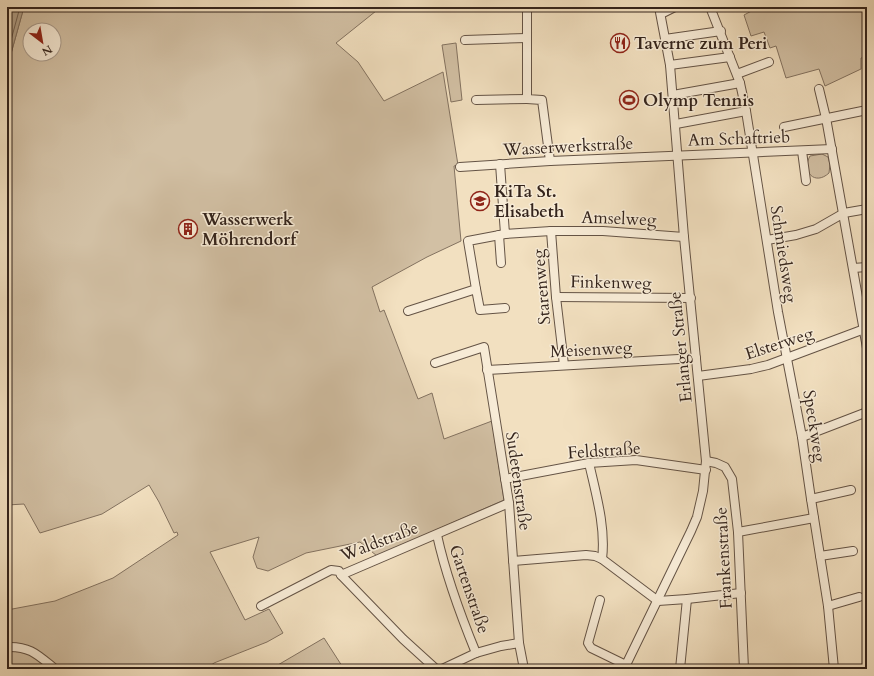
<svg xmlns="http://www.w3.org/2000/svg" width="874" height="676" viewBox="0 0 874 676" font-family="Cardo,serif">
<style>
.green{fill:#d2c0a4;stroke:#837260;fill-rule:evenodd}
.water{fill:#b1a088;stroke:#7f6e5d}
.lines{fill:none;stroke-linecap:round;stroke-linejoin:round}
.shore{stroke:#726252;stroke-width:1}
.minor-casing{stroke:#645345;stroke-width:10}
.minor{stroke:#f7ebd6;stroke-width:8}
.labels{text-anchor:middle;stroke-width:3;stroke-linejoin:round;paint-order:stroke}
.poi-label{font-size:17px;font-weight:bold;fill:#34241c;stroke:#f7ebd6;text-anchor:start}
.street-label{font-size:17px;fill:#34241c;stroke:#f7ebd6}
</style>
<rect width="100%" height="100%" fill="#f2e0c0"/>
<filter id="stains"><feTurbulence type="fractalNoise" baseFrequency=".005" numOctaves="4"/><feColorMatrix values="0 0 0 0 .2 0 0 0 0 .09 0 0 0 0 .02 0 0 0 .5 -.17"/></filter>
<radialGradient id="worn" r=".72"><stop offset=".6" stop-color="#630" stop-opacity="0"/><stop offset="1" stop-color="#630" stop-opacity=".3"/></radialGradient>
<g class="green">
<path d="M 24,7 L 381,7 L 336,43 L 358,62 L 384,101 L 443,72 L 458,165 L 454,166 L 461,241 L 427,257 L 372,287 L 380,312 L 384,310 L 418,399 L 432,393 L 444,439 L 492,421 L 504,500 L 377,556 L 360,542 L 306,553 L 268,571 L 257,568 L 253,557 L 259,537 L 210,552 L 245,620 L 269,609 L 283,633 L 267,642 L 214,663 L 210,666 L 209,669 L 7,669 L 7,610 L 55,601 L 113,578 L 178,535 L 177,532 L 174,533 L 159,502 L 149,485 L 102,514 L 40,533 L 24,504 L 7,505 L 7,68 ZM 30,30 L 54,30 L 54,54 L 30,54 Z"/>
<path d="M 759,7 L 867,7 L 867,57 L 861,58 L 861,69 L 825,86 L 819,69 L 786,78 L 776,46 L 770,48 L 764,32 L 751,36 L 744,15 Z"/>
<path d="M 456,43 L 462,100 L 451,102 L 442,45 Z"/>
<path d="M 822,154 L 828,157 L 830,164 L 829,173 C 815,186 801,172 810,156 Z"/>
<path d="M 324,638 L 342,666 L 338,669 L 271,669 Z"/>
</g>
<path class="water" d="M 7,7 L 24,7 L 7,68 Z"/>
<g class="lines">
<path class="shore" d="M 7,55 L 20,7"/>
<defs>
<g id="minor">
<path d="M 527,7 L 527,99 L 542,100 L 550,161"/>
<path d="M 710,7 L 740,83 L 746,111 L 778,312 L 802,437 L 811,499 L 828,606 L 834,669"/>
<path d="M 661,14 L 675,7"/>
<path d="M 665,39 L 721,31"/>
<path d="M 465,40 L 526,38"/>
<path d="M 670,65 L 730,57"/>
<path d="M 737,74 L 769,62"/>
<path d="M 819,89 L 826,118 L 867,348"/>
<path d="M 673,95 L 740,83"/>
<path d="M 476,100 L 527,99"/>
<path d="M 676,124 L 746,111"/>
<path d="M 784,127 L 867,110"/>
<path d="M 802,151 L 806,181"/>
<path d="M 500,164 L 505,234 L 551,231 L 603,231 L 684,237"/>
<path d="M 460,167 L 550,161 L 832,149"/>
<path d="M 551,231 L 556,297 L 564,365"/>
<path d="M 499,235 L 501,263"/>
<path d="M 767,240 L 796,235 L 816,229 L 844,213 L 867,209"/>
<path d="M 853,268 L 867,267"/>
<path d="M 476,289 L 480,310 L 505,308"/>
<path d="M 556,297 L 691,298"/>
<path d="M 408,311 L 476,289 L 468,241 L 505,234"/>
<path d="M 435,363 L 484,347 L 509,503 L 519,643 L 524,669"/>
<path d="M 487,370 L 696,358"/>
<path d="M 698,376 L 751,369 L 768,365 L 867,328"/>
<path d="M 802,437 L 867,412"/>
<path d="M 706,461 L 716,463 L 725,467 L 732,479 L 738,532 L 744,669"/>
<path d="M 589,463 C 596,494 606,528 602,559"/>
<path d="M 505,479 L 589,463 L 636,460 L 706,470"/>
<path d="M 811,499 L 851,490"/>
<path d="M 738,532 L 814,518"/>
<path d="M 437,535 C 446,576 460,614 476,653"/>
<path d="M 820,556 L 853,551"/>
<path d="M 513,561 L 586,555 L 595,556 L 602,559 L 658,601 L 687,599 L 741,593"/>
<path d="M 341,575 L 403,639 L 436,669"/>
<path d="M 600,600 L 588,643 L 591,648 L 626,665"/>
<path d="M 261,606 L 331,570 L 339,571 L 341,575 L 509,503"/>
<path d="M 828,606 L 859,597"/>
<path d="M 7,647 C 30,646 38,655 55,669"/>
<path d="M 442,669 L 476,653 L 501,646 L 519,643"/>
<path d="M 624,669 L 691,531 L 697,517 L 703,491 L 706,461 L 684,237 L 670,65 L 659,7"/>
<path d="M 680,669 L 687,599"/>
</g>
</defs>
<use href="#minor" class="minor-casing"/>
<use href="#minor" class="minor"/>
</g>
<defs>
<symbol id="restaurant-ring" viewBox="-11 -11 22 22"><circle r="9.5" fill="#f7ebd6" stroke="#8f2418" stroke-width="1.5"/><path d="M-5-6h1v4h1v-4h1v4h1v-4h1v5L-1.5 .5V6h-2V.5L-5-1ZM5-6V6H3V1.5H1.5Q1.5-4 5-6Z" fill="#8f2418"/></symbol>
<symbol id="stadium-ring" viewBox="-11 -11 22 22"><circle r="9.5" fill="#f7ebd6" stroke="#8f2418" stroke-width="1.5"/><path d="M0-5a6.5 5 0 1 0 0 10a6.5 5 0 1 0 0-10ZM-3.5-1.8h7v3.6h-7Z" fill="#8f2418"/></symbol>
<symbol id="school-ring" viewBox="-11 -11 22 22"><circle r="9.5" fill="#f7ebd6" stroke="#8f2418" stroke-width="1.5"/><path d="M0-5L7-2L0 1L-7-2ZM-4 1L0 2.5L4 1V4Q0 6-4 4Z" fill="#8f2418"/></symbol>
<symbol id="building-ring" viewBox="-11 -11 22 22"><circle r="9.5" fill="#f7ebd6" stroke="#8f2418" stroke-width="1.5"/><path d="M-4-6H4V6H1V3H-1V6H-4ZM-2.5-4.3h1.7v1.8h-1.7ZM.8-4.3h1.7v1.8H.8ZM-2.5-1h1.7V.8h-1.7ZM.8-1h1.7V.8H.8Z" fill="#8f2418"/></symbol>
</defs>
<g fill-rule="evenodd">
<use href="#restaurant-ring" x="609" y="32" width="22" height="22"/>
<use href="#stadium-ring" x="618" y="89" width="22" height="22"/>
<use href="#school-ring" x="469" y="190" width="22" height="22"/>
<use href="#building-ring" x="177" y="218" width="22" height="22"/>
</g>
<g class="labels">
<g class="poi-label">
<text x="634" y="49">Taverne zum Peri</text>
<text x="643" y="106">Olymp Tennis</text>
<text x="494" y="197">KiTa St.<tspan x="494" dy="20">Elisabeth</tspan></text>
<text x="202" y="225">Wasserwerk<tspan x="202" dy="20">Möhrendorf</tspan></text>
</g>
<g class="street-label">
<text transform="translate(739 138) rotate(-2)" y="6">Am Schaftrieb</text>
<text transform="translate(568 146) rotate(-3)" y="6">Wasserwerkstraße</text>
<text transform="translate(619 218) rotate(2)" y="6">Amselweg</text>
<text transform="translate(784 254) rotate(81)" y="6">Schmiedsweg</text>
<text transform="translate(611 282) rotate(1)" y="6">Finkenweg</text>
<text transform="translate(541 287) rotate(-95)" y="6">Starenweg</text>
<text transform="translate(779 343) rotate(-18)" y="6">Elsterweg</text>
<text transform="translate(680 347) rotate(-96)" y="6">Erlanger Straße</text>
<text transform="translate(591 349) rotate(-3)" y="6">Meisenweg</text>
<text transform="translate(815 426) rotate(81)" y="6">Speckweg</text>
<text transform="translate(604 450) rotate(-4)" y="6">Feldstraße</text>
<text transform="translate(519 481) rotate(82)" y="6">Sudetenstraße</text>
<text transform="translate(379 541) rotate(-21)" y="6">Waldstraße</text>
<text transform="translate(723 558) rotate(-93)" y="6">Frankenstraße</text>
<text transform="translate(470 589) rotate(71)" y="6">Gartenstraße</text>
</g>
</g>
<rect width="874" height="676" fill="none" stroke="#f2e0c0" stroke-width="24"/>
<rect x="8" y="8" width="858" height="660" fill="none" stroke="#34241c" stroke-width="2"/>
<rect x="12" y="12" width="850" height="652" fill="none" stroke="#34241c"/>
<g transform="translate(42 42) rotate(149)"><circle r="19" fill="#f7ebd6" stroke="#a99b8c"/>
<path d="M0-3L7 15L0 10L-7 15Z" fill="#8f2418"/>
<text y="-6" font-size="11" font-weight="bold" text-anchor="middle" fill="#34241c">N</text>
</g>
<rect width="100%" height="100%" filter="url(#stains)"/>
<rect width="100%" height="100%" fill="url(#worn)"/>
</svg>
